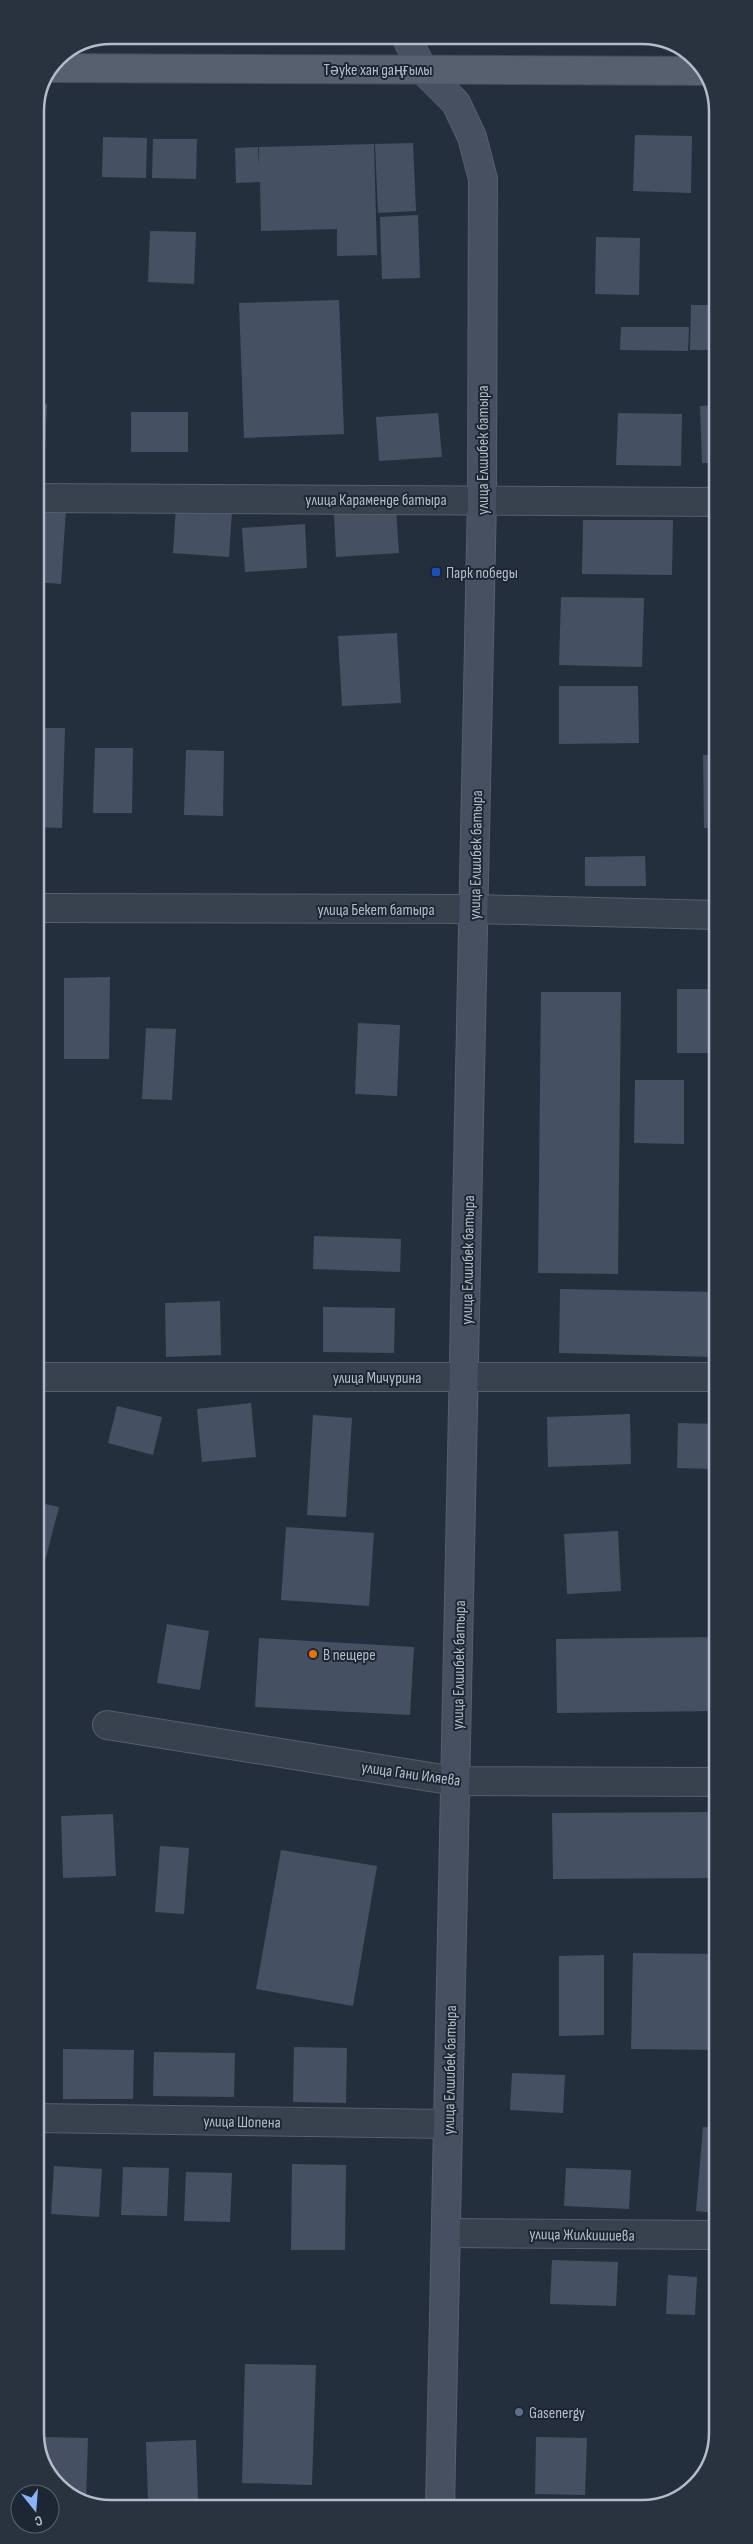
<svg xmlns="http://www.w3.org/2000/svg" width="753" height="2544" viewBox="0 0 753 2544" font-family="'Sofia Sans Condensed',sans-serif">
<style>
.building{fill:#455162}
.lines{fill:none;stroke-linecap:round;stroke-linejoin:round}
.street-casing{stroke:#565f6c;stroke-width:30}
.secondary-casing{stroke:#565f6c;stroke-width:30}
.primary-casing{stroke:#414a57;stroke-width:30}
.street{stroke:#38414e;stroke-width:28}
.secondary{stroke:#465061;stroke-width:28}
.primary{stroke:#56606e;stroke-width:28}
.transit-dot{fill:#1a4fb4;stroke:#1d2633;stroke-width:2}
.food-dot{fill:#e8710a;stroke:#1d2633;stroke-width:2}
.service-dot{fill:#5c6f8a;stroke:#1d2633;stroke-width:2}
.labels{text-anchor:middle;stroke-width:4;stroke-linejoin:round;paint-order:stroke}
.street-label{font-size:16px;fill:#b4bcc9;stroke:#1d2633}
.poi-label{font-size:16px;fill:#b4bcc9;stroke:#1d2633;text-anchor:start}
.rim{fill:none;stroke:#b4bcc9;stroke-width:2.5}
</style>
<rect width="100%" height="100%" fill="#242f3e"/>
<g class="building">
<path d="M 635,135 L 692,136 L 691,193 L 633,191 Z"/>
<path d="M 103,137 L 147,138 L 146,178 L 102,177 Z"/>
<path d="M 153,139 L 197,139 L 196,179 L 152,178 Z"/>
<path d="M 413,143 L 416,211 L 378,213 L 375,144 Z"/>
<path d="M 374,144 L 377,255 L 337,256 L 337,229 L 261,231 L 260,182 L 236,183 L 235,148 L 258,147 L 259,167 L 259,147 Z"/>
<path d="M 418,215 L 420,278 L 382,279 L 380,217 Z"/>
<path d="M 150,231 L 196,232 L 194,284 L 148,282 Z"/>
<path d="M 596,237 L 640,238 L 639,295 L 595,294 Z"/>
<path d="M 339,300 L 344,434 L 244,438 L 239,303 Z"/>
<path d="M 691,305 L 717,305 L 717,350 L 690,350 Z"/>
<path d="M 621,327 L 689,327 L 688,351 L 620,350 Z"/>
<path d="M 35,404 L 47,404 L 45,452 L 35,452 Z"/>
<path d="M 717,405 L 717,463 L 702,463 L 700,406 Z"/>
<rect x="131" y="412" width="57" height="40"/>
<path d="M 438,413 L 442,457 L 379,461 L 376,417 Z"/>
<path d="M 618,413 L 682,414 L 681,466 L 616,465 Z"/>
<path d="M 35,507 L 66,509 L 61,584 L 35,582 Z"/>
<path d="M 176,507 L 232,511 L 229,557 L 173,553 Z"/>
<path d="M 396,508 L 399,553 L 336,557 L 334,513 Z"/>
<path d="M 583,520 L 673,520 L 672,575 L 582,574 Z"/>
<path d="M 305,524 L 307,568 L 245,572 L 242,528 Z"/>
<path d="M 561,597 L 644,598 L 642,667 L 559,665 Z"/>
<path d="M 397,633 L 401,703 L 342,706 L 338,636 Z"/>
<path d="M 559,686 L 638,686 L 639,743 L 559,744 Z"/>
<path d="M 35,728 L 65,728 L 62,828 L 35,827 Z"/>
<path d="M 95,748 L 133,748 L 132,813 L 93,813 Z"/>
<path d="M 186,750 L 224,751 L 223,816 L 184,815 Z"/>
<path d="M 703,755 L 717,755 L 717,828 L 704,828 Z"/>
<path d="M 645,856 L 646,886 L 585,886 L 585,857 Z"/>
<path d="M 110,977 L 109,1059 L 64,1059 L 64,978 Z"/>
<rect x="677" y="989" width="40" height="64"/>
<path d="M 541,992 L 621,992 L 618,1274 L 538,1273 Z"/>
<path d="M 358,1023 L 400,1025 L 397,1096 L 355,1094 Z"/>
<path d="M 146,1028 L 176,1029 L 172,1100 L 142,1099 Z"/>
<path d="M 635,1080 L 684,1080 L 684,1144 L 634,1143 Z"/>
<path d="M 314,1236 L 401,1239 L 400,1272 L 313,1269 Z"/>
<path d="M 560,1289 L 717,1292 L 715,1357 L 559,1353 Z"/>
<path d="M 220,1301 L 221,1355 L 166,1357 L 165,1303 Z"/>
<path d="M 323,1307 L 395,1308 L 394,1353 L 323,1352 Z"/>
<path d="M 251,1403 L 256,1457 L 202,1462 L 197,1409 Z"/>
<path d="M 117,1406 L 162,1417 L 153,1455 L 108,1443 Z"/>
<path d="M 630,1414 L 631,1464 L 548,1467 L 547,1417 Z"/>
<path d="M 313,1415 L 352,1418 L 346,1517 L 307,1515 Z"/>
<path d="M 678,1423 L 717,1424 L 716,1469 L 677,1468 Z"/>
<path d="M 36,1502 L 59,1507 L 39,1584 L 36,1584 Z"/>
<path d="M 286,1527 L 374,1533 L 369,1606 L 281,1600 Z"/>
<path d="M 618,1531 L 621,1591 L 567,1594 L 564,1534 Z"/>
<path d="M 167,1624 L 209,1631 L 200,1690 L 157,1683 Z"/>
<path d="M 717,1637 L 718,1711 L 557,1713 L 556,1639 Z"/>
<path d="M 259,1638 L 414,1647 L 410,1715 L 255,1707 Z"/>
<path d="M 718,1812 L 718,1878 L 553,1879 L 552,1813 Z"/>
<path d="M 113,1814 L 116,1876 L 63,1878 L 61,1816 Z"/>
<path d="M 160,1846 L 189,1848 L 184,1914 L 155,1912 Z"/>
<path d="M 281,1850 L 377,1866 L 353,2006 L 256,1989 Z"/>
<path d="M 633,1953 L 718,1954 L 718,2050 L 631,2049 Z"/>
<path d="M 604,1955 L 604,2035 L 559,2036 L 559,1956 Z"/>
<path d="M 294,2047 L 347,2048 L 346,2103 L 293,2102 Z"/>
<path d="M 63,2049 L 134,2050 L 133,2099 L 63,2099 Z"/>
<path d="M 154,2052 L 235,2053 L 234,2097 L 153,2096 Z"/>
<path d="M 512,2073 L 565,2075 L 563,2113 L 510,2110 Z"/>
<path d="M 703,2127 L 718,2128 L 718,2213 L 696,2211 Z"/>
<path d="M 292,2164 L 346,2165 L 345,2250 L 291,2250 Z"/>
<path d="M 54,2166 L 102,2169 L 99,2217 L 51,2214 Z"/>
<path d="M 123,2167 L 169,2168 L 167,2216 L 121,2215 Z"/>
<path d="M 566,2168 L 631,2170 L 629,2209 L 564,2206 Z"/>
<path d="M 186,2172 L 232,2173 L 230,2222 L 184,2221 Z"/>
<path d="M 552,2260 L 618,2262 L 616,2306 L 550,2304 Z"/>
<path d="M 668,2275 L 697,2277 L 695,2315 L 666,2314 Z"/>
<path d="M 245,2364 L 316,2365 L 312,2485 L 242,2483 Z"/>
<path d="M 41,2437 L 88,2438 L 86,2501 L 60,2490 L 41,2456 Z"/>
<path d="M 536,2437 L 587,2438 L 585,2495 L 535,2494 Z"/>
<path d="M 196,2440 L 198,2499 L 148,2500 L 146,2442 Z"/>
</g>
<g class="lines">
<defs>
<g id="street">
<path d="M 35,498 L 717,502"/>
<path d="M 36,908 L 474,909 L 717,915"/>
<path d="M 36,1377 L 717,1377"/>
<path d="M 107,1725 L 455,1781 L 718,1782"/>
<path d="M 36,2118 L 448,2124"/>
<path d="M 446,2233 L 718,2235"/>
</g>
<path id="secondary" d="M 405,35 L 423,70 L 456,103 L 472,137 L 483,179 L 482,499 L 440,2508"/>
<path id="primary" d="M 53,68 L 702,71"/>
</defs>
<use href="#street" class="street-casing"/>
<use href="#secondary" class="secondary-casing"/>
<use href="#primary" class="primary-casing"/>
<use href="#street" class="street"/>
<use href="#secondary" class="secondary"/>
<use href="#primary" class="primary"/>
</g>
<rect class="transit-dot" x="431" y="567" width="10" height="10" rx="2.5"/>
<circle class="food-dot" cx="313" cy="1654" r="5"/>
<circle class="service-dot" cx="519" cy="2412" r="5"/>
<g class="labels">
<g class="street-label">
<text x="378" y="75">Тәуке хан даңғылы</text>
<text transform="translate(482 450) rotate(-90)" y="6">улица Елшибек батыра</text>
<text x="376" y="505">улица Караменде батыра</text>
<text transform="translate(475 855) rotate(-89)" y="6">улица Елшибек батыра</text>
<text x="376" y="915">улица Бекет батыра</text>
<text transform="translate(467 1260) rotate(-89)" y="6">улица Елшибек батыра</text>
<text x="377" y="1383">улица Мичурина</text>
<text transform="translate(458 1665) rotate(-89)" y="6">улица Елшибек батыра</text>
<text transform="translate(411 1773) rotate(8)" y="6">улица Гани Иляева</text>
<text transform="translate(449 2070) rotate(-89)" y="6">улица Елшибек батыра</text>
<text transform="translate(242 2121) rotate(1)" y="6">улица Шопена</text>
<text transform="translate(582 2234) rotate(1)" y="6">улица Жилкишиева</text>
</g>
<g class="poi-label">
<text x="446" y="578">Парк победы</text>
<text x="323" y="1660">В пещере</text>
<text x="529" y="2418">Gasenergy</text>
</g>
</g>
<path d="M0 0H753V2544H0ZM111 44H642A67 67 0 0 1 709 111V2433A67 67 0 0 1 642 2500H111A67 67 0 0 1 44 2433V111A67 67 0 0 1 111 44Z" fill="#29323f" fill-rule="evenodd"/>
<path class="rim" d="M111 44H642A67 67 0 0 1 709 111V2433A67 67 0 0 1 642 2500H111A67 67 0 0 1 44 2433V111A67 67 0 0 1 111 44Z"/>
<g transform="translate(35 2509) rotate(163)"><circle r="24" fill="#1d2633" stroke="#59626f"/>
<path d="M0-4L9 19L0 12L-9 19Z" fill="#8ab4f8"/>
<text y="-8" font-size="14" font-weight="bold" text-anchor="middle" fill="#b4bcc9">С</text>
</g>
</svg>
